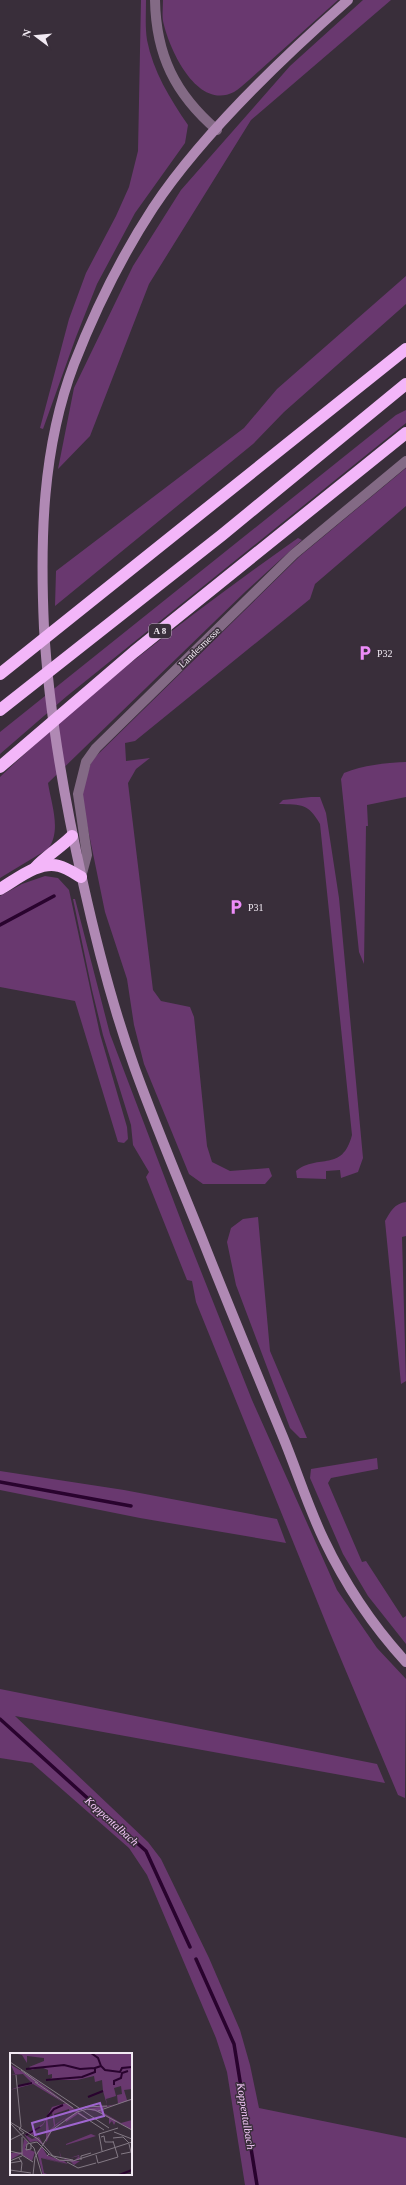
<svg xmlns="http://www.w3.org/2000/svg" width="406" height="2185" viewBox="0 0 406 2185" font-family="Georgia,serif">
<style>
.green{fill:#69386f}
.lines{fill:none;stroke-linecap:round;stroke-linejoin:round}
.stream{stroke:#29032e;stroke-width:3.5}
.minor{stroke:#836a85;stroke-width:10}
.tertiary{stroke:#836a85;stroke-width:10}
.secondary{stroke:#b089b4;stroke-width:10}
.motorway{stroke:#f3b6f9;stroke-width:12}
.labels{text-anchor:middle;stroke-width:3;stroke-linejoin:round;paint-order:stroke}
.shield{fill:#392e3a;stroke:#bab2bc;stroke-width:1}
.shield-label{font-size:9px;font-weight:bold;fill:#f2eaf3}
.street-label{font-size:10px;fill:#f2eaf3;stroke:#392e3a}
.poi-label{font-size:10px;fill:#f2eaf3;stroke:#392e3a;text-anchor:start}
.water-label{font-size:11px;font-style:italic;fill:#f9cbfe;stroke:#392e3a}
.inset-river{fill:none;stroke:#29032e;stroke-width:2}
.inset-road{fill:none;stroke:#837984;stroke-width:1}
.view{fill:#9f65cf;fill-opacity:0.15;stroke:#9f65cf;stroke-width:2}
.inset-edge{fill:none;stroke:#f2eaf3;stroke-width:2}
</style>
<rect width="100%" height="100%" fill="#392e3a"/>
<g class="green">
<path d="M 141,0 L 146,0 C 146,13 145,27 147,40 C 153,71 170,99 188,125 L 185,143 L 135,213 L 97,284 L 76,337 L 43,429 L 40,428 L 69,319 L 86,273 L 116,216 L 129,187 L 138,151 Z"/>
<path d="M 163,0 L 338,0 L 249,80 C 244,84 239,89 234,92 C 197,111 169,49 163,21 C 162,15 163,7 163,0 Z"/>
<path d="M 363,0 L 391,0 L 251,120 L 149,284 L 90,436 L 58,469 L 74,388 L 133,266 L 181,190 L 290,66 Z"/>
<path d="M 406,276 L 406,304 L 284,412 L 253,444 L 55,606 L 56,571 L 244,428 L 277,389 Z"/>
<path d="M 406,410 L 406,423 L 67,696 L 0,754 L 0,732 L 396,415 Z"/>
<path d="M 406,468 L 406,506 L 315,584 L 310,599 L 135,741 L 125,743 L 126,761 L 150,758 L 136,769 L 128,783 L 153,990 L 161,1001 L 190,1007 L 194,1017 L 207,1146 L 212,1162 L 230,1171 L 269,1168 L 272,1176 L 265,1184 L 203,1184 L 189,1174 L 144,1064 L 134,1025 L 127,979 L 105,912 L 82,800 L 84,784 L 92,760 L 300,556 Z"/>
<path d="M 298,538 L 302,540 L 246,591 L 48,783 C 51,803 62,831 48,849 L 0,878 L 0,777 C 92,689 195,611 298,538 Z"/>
<path d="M 406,762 L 406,797 L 367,805 L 368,826 L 366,826 L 364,964 L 359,952 L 341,779 L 344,773 C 364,765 384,763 406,762 Z"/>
<path d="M 311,797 L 320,797 L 326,813 L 339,898 L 363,1158 L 358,1172 L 341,1178 L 340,1170 L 326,1171 L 326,1179 L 297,1178 L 296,1171 C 319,1153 342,1173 352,1135 L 320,824 C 308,803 302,805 279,804 L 283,800 Z"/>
<path d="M 45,876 L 58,878 L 69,890 L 100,1034 L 127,1127 L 128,1139 L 124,1143 L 118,1142 L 75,1001 L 0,987 L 0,896 L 22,884 Z"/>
<path d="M 73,899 L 75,899 L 110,1034 L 185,1231 L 252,1400 L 337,1590 L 377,1648 L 406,1679 L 405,1798 L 398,1795 L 330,1633 L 196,1302 L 192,1281 L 187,1280 L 146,1177 L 149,1172 L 133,1145 L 131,1125 L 103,1035 L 92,990 Z"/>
<path d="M 406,1202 L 406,1236 L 402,1237 L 406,1381 L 401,1384 L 385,1221 C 390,1212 395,1203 406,1202 Z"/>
<path d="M 258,1217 L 270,1351 L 307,1438 L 300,1438 L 290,1428 L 236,1285 L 227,1242 L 231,1228 L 243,1219 Z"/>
<path d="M 377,1458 L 378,1469 L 331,1478 L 328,1483 L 362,1562 L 366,1561 L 403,1618 L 406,1616 L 406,1644 L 368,1596 L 343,1554 L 310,1478 L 311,1469 Z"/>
<path d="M 0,1471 L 124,1490 L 277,1519 L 286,1543 L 140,1518 L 0,1490 Z"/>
<path d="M 0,1689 L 377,1764 L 385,1783 L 15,1716 L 148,1842 L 161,1859 L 209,1958 L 240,2030 L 250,2065 L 259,2108 L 406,2138 L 406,2185 L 245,2185 L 227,2072 L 216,2038 L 147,1875 L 129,1848 L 32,1763 L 0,1758 Z"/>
</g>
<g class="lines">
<g class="stream">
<path d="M 0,925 L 54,896"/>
<path d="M 0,1482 L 131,1506"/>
<path d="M 0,1719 L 146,1851 L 190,1947"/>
<path d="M 196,1959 L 234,2044 L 257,2185"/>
</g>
<path class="minor" d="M 81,877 L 87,855 L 78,794 L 86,762 L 96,748 L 294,554 L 406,461"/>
<path class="tertiary" d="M 155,0 C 156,55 175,94 217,130"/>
<path class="secondary" d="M 348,0 C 281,59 202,134 153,208 C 121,257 95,310 74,364 C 42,448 40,539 44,628 C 49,714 64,798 83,883 C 97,946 113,1008 135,1069 C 156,1127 180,1184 203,1241 C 229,1307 256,1372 283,1437 C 297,1471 308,1507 324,1540 C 345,1584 373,1626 406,1662"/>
<g class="motorway">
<path d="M 0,674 L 406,349"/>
<path d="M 0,710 L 222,535 L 406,384"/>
<path d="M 0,767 L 134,652 L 406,433"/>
<path d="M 35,868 C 46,856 60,848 72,836"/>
<path d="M 0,889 C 16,880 39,860 59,866 C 67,868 74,873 81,877"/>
</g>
</g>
<defs>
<symbol id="parking-bare" viewBox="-9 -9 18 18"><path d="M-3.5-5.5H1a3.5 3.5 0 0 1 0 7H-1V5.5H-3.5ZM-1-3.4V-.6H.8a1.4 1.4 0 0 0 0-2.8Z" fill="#ed8cf9" stroke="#392e3a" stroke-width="2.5" paint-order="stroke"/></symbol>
</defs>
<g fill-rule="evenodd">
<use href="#parking-bare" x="354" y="642" width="22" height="22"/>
<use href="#parking-bare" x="225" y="896" width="22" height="22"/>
</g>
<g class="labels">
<rect class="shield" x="149" y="624" width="22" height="14" rx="3"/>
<g class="shield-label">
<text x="160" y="634">A 8</text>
</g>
<g class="street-label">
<text transform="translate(199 647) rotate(-44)" y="4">Landesmesse</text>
</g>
<g class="poi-label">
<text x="377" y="657">P32</text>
<text x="248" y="911">P31</text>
</g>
<g class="water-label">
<text transform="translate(112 1821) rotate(42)" y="4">Koppentalbach</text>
<text transform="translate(246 2116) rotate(81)" y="4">Koppentalbach</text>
</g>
</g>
<g transform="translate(10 2053)">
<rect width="122" height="122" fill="#392e3a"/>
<path d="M 3,0 L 122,0 L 122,36 L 114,37 L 117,47 L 122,47 L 93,55 L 94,60 L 111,70 L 122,67 L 122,77 L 106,68 L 104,72 L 102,68 L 99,71 L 99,65 L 89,59 L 76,56 L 108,51 L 107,42 L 112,41 L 111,33 L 104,35 L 106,43 L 96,46 L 97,52 L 93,38 L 68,48 L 93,38 L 92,27 L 85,29 L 84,23 L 67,27 L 38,27 L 42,25 L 42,21 L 38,22 L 38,17 L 31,14 L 22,17 L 19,14 L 34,8 L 34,5 L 17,3 L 17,10 L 12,2 ZM 1,12 L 22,24 L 82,69 L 68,61 L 56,69 L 55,66 L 67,59 L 63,58 L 43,75 L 37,88 L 33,92 L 27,88 L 20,89 L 14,81 L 22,86 L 29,84 L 33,91 L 36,89 L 36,67 L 33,72 L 26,77 L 27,84 L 15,78 L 18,80 L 33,71 L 42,54 L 56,50 L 30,32 L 54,50 L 23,31 L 0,37 L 21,29 L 13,21 L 1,22 L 5,21 ZM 59,56 L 60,61 L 45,72 L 44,61 ZM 42,59 L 44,73 L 39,78 L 37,64 ZM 81,81 L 86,83 L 56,92 L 56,91 ZM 14,86 L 18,89 L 15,95 L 25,99 L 22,108 L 11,101 L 0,107 L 0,100 L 12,99 ZM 32,94 L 37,102 L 49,107 L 63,107 L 55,107 L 51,105 L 49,97 L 52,106 L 65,107 L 69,103 L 60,105 L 69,102 L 70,106 L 64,108 L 70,108 L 64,112 L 60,108 L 54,108 L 58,111 L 30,104 L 59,112 L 31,105 L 34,120 L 37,121 L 33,122 L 27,99 Z" fill="#69386f" fill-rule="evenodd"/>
<path class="inset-river" d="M 81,0 L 88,5 L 91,13 L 95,17 L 110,19 L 112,15 L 122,14M 16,16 L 54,12 L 70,16 L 85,15M 36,27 L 72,24 L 85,19 L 85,15 L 91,13M 104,32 L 104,28 L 111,25 L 112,20 L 118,18M 8,33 L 22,30M 78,44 L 93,38M 37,64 L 44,56 L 53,52M 16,82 L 30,74M 109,122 L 122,117"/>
<path class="inset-road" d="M 0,9 L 99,75M 11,17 L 28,30M 25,29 L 63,55M 75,54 L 97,53M 88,58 L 122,46M 68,60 L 94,77M 0,69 L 28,86 L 43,103 L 63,107M 0,70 L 24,95 L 32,122M 104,79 L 122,86M 12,84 L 12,102 L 23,109M 91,84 L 94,83 L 95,89 L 103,89M 103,85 L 113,84 L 119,90M 0,87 L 14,80 L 9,76 L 11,74 L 6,22M 21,91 L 21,96 L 16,97 L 17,91 L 27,89 L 39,101M 0,98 L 12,101M 92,98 L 89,81 L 108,75M 111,101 L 121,99 L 119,91M 86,102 L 88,110 L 108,104 L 103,88M 37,103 L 39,101 L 49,107 L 63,108 L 122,89M 9,105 L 12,110 L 11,119M 71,107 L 71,103 L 81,100M 0,108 L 12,103M 57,109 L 68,115 L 86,110M 0,110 L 12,108M 0,117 L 21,120M 23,122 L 25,104 L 42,77 L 67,59 L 77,56 L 85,57 L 122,77"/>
<path class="view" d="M 90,50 L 94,63 L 25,82 L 22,70 Z"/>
<rect width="122" height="122" class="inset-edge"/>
</g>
<g transform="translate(36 36) rotate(286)" stroke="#392e3a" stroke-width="3" paint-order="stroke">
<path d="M0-3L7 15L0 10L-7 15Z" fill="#f2eaf3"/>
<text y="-6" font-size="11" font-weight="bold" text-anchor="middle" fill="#f2eaf3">N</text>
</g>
</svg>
